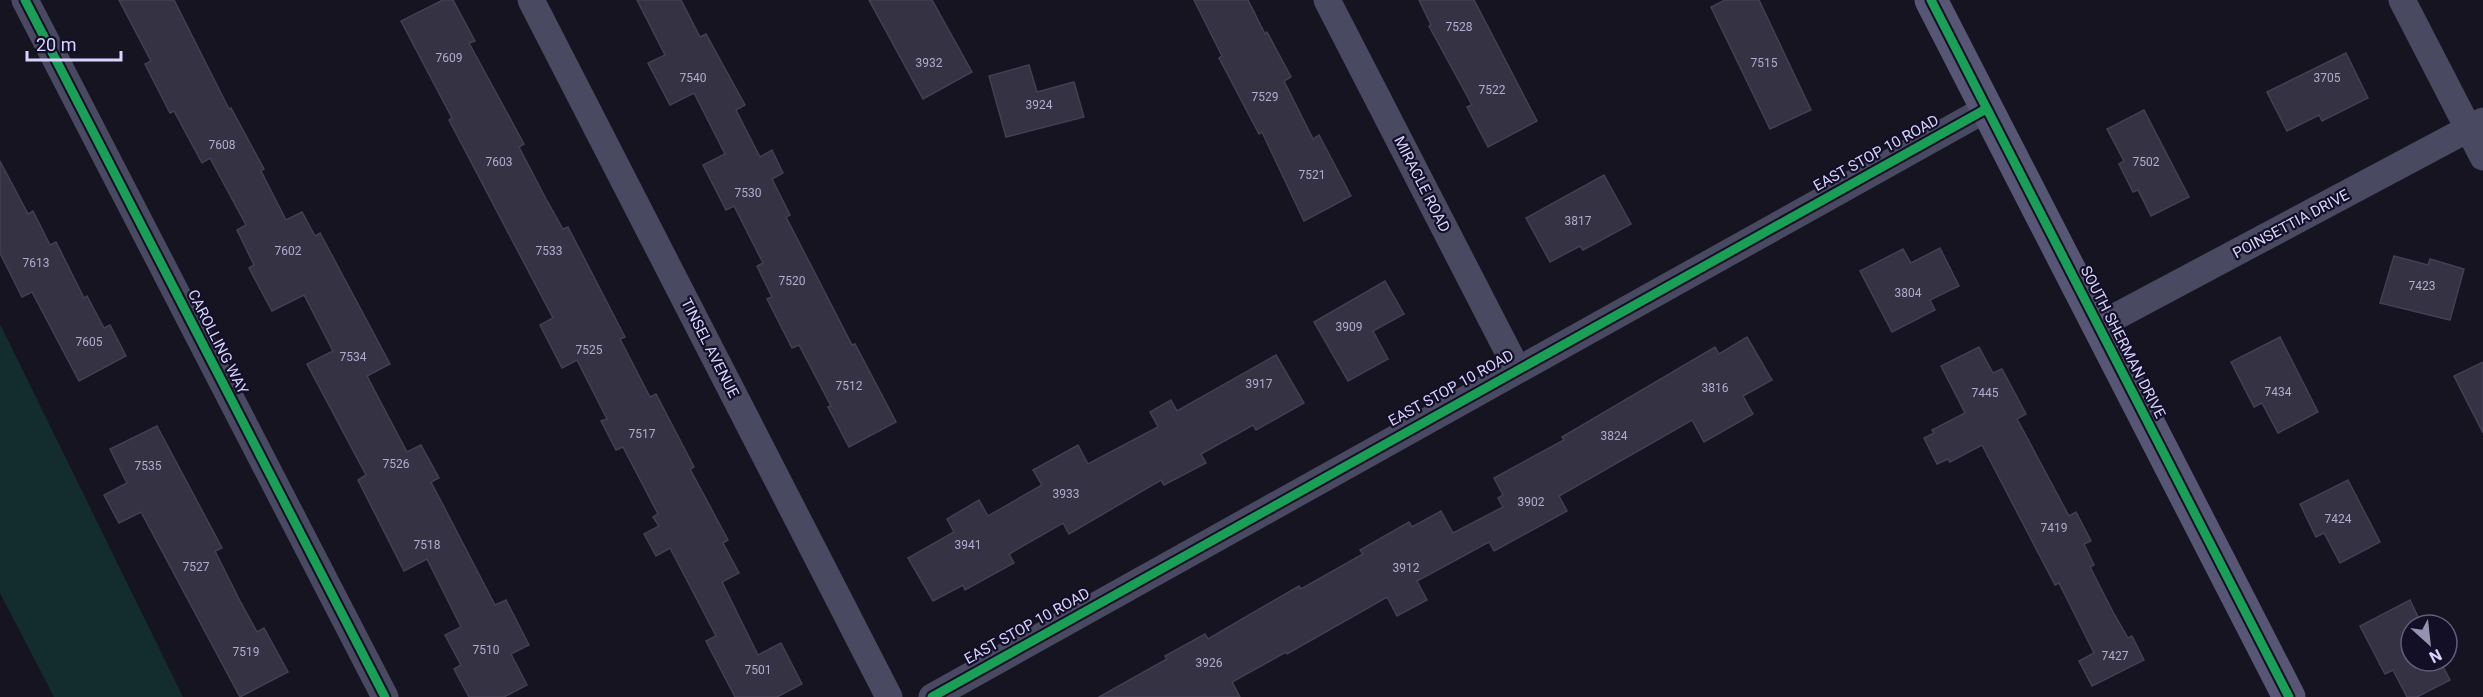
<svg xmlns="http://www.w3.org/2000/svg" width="2483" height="697" viewBox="0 0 2483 697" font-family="Roboto,sans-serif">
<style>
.green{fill:#132c2d}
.building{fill:#343243;stroke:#433f54;stroke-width:1.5}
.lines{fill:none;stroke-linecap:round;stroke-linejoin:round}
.street{stroke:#4a4962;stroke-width:27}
.secondary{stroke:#575674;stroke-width:33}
.cycleway-casing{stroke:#130f26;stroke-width:13}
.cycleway{stroke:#1a9f57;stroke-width:9}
.labels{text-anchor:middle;stroke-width:4.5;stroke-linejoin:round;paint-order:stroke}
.number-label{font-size:12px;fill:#b0acd0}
.street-label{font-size:15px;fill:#d9d4ff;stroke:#130f26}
</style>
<rect width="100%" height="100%" fill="#161421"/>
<path class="green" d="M 0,324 L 183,697 L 54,697 L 0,593 Z"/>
<g class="building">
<path d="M 119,0 L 174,0 L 229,109 L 231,108 L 264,169 L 261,171 L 286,220 L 302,212 L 315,236 L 320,233 L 390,364 L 367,376 L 407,452 L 421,445 L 439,478 L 431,482 L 495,605 L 506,600 L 529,645 L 511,654 L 527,685 L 504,697 L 469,697 L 454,669 L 461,665 L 445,635 L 461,627 L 427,559 L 404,571 L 358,480 L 366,475 L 307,364 L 333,351 L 304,295 L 272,311 L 249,268 L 254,265 L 237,230 L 246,225 L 210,158 L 202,163 L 174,111 L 170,113 L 145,64 L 151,61 Z"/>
<path d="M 443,0 L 453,0 L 475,41 L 469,43 L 524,144 L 519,147 L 546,199 L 563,229 L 568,227 L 625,337 L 620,339 L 650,397 L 656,394 L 694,467 L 690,469 L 728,540 L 723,543 L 739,573 L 722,582 L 758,655 L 781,643 L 802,684 L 777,697 L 735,697 L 706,641 L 716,636 L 670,548 L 656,556 L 644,534 L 659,526 L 653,517 L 658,514 L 623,447 L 616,450 L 601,421 L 607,419 L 577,360 L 562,368 L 540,325 L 553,318 L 449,120 L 452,118 L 401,21 Z"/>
<path d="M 637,0 L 681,0 L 700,37 L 706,34 L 745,105 L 736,110 L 760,157 L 772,150 L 783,173 L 772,179 L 790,215 L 786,217 L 852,345 L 855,344 L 896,422 L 849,447 L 828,407 L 831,406 L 799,345 L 792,348 L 767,299 L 772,297 L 757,266 L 763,263 L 734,206 L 726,210 L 703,165 L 725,154 L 694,93 L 670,105 L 648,63 L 665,55 Z"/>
<path d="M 869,0 L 932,0 L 972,72 L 923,99 Z"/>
<path d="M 1194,0 L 1248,0 L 1265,34 L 1267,32 L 1291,77 L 1284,81 L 1313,139 L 1319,135 L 1351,196 L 1304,221 L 1262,132 L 1259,134 L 1219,58 L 1222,56 Z"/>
<path d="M 1419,0 L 1474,0 L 1537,121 L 1488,147 L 1467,107 L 1472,105 L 1429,26 L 1431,25 Z"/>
<path d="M 1725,0 L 1759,0 L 1811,110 L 1770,129 L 1711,7 Z"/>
<path d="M 2346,53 L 2368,98 L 2322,121 L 2319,115 L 2287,131 L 2267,92 Z"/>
<path d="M 1029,65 L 1037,92 L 1074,82 L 1084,117 L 1006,137 L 989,76 Z"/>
<path d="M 2144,110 L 2189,197 L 2151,216 L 2138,190 L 2133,192 L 2119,164 L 2124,161 L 2107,129 Z"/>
<path d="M 0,161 L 28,214 L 33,211 L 50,245 L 56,242 L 84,298 L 87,296 L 104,328 L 110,325 L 126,356 L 79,381 L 32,292 L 22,297 L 0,253 Z"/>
<path d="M 1604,175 L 1631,224 L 1583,250 L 1580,246 L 1550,262 L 1526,218 Z"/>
<path d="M 1940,248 L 1959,286 L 1930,300 L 1935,310 L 1892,332 L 1860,271 L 1903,249 L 1911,263 Z"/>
<path d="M 2394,256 L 2428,265 L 2430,259 L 2464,269 L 2450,320 L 2380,303 Z"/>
<path d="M 1385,281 L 1404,314 L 1373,331 L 1388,359 L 1348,381 L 1314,322 Z"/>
<path d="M 1747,337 L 1772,380 L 1743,396 L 1753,414 L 1704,442 L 1692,420 L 1559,496 L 1567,511 L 1494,551 L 1489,542 L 1417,581 L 1427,600 L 1397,616 L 1387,597 L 1287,654 L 1286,652 L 1232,682 L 1240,697 L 1099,697 L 1167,659 L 1165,656 L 1205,634 L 1208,639 L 1299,586 L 1301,589 L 1363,554 L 1360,550 L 1409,522 L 1412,527 L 1441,511 L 1453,533 L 1503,507 L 1498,498 L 1503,495 L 1494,478 L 1564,440 L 1562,437 L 1715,347 L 1719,354 Z"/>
<path d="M 2280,337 L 2318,412 L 2278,433 L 2262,403 L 2254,407 L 2231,362 Z"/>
<path d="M 1979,347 L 1993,373 L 2002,369 L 2026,414 L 2017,419 L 2069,516 L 2076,512 L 2091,541 L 2084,544 L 2094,565 L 2090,567 L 2113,612 L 2128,638 L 2132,636 L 2144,660 L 2092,686 L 2079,661 L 2094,653 L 2059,583 L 2055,585 L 1982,445 L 1950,462 L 1948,459 L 1937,464 L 1924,438 L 1934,433 L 1932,430 L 1965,413 L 1941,366 Z"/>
<path d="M 1276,355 L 1304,403 L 1256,430 L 1253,425 L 1201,454 L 1206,463 L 1164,485 L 1161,480 L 1069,534 L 1063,523 L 1009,554 L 1014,563 L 965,590 L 963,585 L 933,601 L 908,558 L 954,532 L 947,519 L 979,500 L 988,516 L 1042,485 L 1033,470 L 1078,445 L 1088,464 L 1158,427 L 1150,412 L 1171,400 L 1177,411 Z"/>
<path d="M 2483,362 L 2483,433 L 2454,376 Z"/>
<path d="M 157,426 L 222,548 L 215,551 L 240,601 L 257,632 L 264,628 L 288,672 L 240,697 L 141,512 L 119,523 L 104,495 L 127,483 L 110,449 Z"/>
<path d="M 2348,480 L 2380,542 L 2340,563 L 2324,533 L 2316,537 L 2300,504 Z"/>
<path d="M 2410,600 L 2422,625 L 2411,625 L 2411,661 L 2440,661 L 2450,680 L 2417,697 L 2407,697 L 2393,670 L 2385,674 L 2360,626 Z"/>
</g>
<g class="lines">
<g class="street">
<path d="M 25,0 L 385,697"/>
<path d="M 531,0 L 889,697"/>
<path d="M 1327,0 L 1517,369"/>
<path d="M 2402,0 L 2483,157"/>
<path d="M 2098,326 L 2483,121"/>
<path d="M 932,697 L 1986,109"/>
</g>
<path class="secondary" d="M 1931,0 L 2289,697"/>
<defs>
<g id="cycleway">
<path d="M 25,0 L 385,697"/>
<path d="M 1931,0 L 2289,697"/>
<path d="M 932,697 L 1986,109"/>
</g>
</defs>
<use href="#cycleway" class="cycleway-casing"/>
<use href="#cycleway" class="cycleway"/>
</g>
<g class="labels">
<g class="number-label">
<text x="1459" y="31">7528</text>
<text x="449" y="62">7609</text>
<text x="929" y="67">3932</text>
<text x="1764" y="67">7515</text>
<text x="693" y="82">7540</text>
<text x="2327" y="82">3705</text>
<text x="1492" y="94">7522</text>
<text x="1265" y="101">7529</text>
<text x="1039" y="109">3924</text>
<text x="222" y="149">7608</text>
<text x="499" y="166">7603</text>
<text x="2146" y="166">7502</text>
<text x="1312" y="179">7521</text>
<text x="748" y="197">7530</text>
<text x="1578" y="225">3817</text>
<text x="288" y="255">7602</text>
<text x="549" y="255">7533</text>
<text x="36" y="267">7613</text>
<text x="792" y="285">7520</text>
<text x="2422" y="290">7423</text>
<text x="1908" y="297">3804</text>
<text x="1349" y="331">3909</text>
<text x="89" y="346">7605</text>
<text x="589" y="354">7525</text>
<text x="353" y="361">7534</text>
<text x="1259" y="388">3917</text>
<text x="849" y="390">7512</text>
<text x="1715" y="392">3816</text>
<text x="2278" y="396">7434</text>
<text x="1985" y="397">7445</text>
<text x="642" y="438">7517</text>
<text x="1614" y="440">3824</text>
<text x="396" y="468">7526</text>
<text x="148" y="470">7535</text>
<text x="1066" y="498">3933</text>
<text x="1531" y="506">3902</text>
<text x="2338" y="523">7424</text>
<text x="2054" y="532">7419</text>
<text x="427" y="549">7518</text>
<text x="968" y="549">3941</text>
<text x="196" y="571">7527</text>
<text x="1406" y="572">3912</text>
<text x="486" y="654">7510</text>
<text x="246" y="656">7519</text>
<text x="2115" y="660">7427</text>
<text x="1209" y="667">3926</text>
<text x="758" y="674">7501</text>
</g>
<g class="street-label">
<text transform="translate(1876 153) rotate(-29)" y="5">EAST STOP 10 ROAD</text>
<text transform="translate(1422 184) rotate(63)" y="5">MIRACLE ROAD</text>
<text transform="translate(2291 224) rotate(-28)" y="5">POINSETTIA DRIVE</text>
<text transform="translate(218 342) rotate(63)" y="5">CAROLLING WAY</text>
<text transform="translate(2123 342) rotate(63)" y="5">SOUTH SHERMAN DRIVE</text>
<text transform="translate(710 348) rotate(63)" y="5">TINSEL AVENUE</text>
<text transform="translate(1451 388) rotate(-29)" y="5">EAST STOP 10 ROAD</text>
<text transform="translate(1027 626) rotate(-29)" y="5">EAST STOP 10 ROAD</text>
</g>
</g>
<g transform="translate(2429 643) rotate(153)"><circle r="28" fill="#130f26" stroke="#625e7d" stroke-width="1.5"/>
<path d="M0-4.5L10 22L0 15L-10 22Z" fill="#9591b1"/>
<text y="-9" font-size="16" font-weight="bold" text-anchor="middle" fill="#d9d4ff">N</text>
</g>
<path d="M27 51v9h94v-9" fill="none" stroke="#d9d4ff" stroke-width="3"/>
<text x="36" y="51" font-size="18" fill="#d9d4ff" stroke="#130f26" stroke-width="4.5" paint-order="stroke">20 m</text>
</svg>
